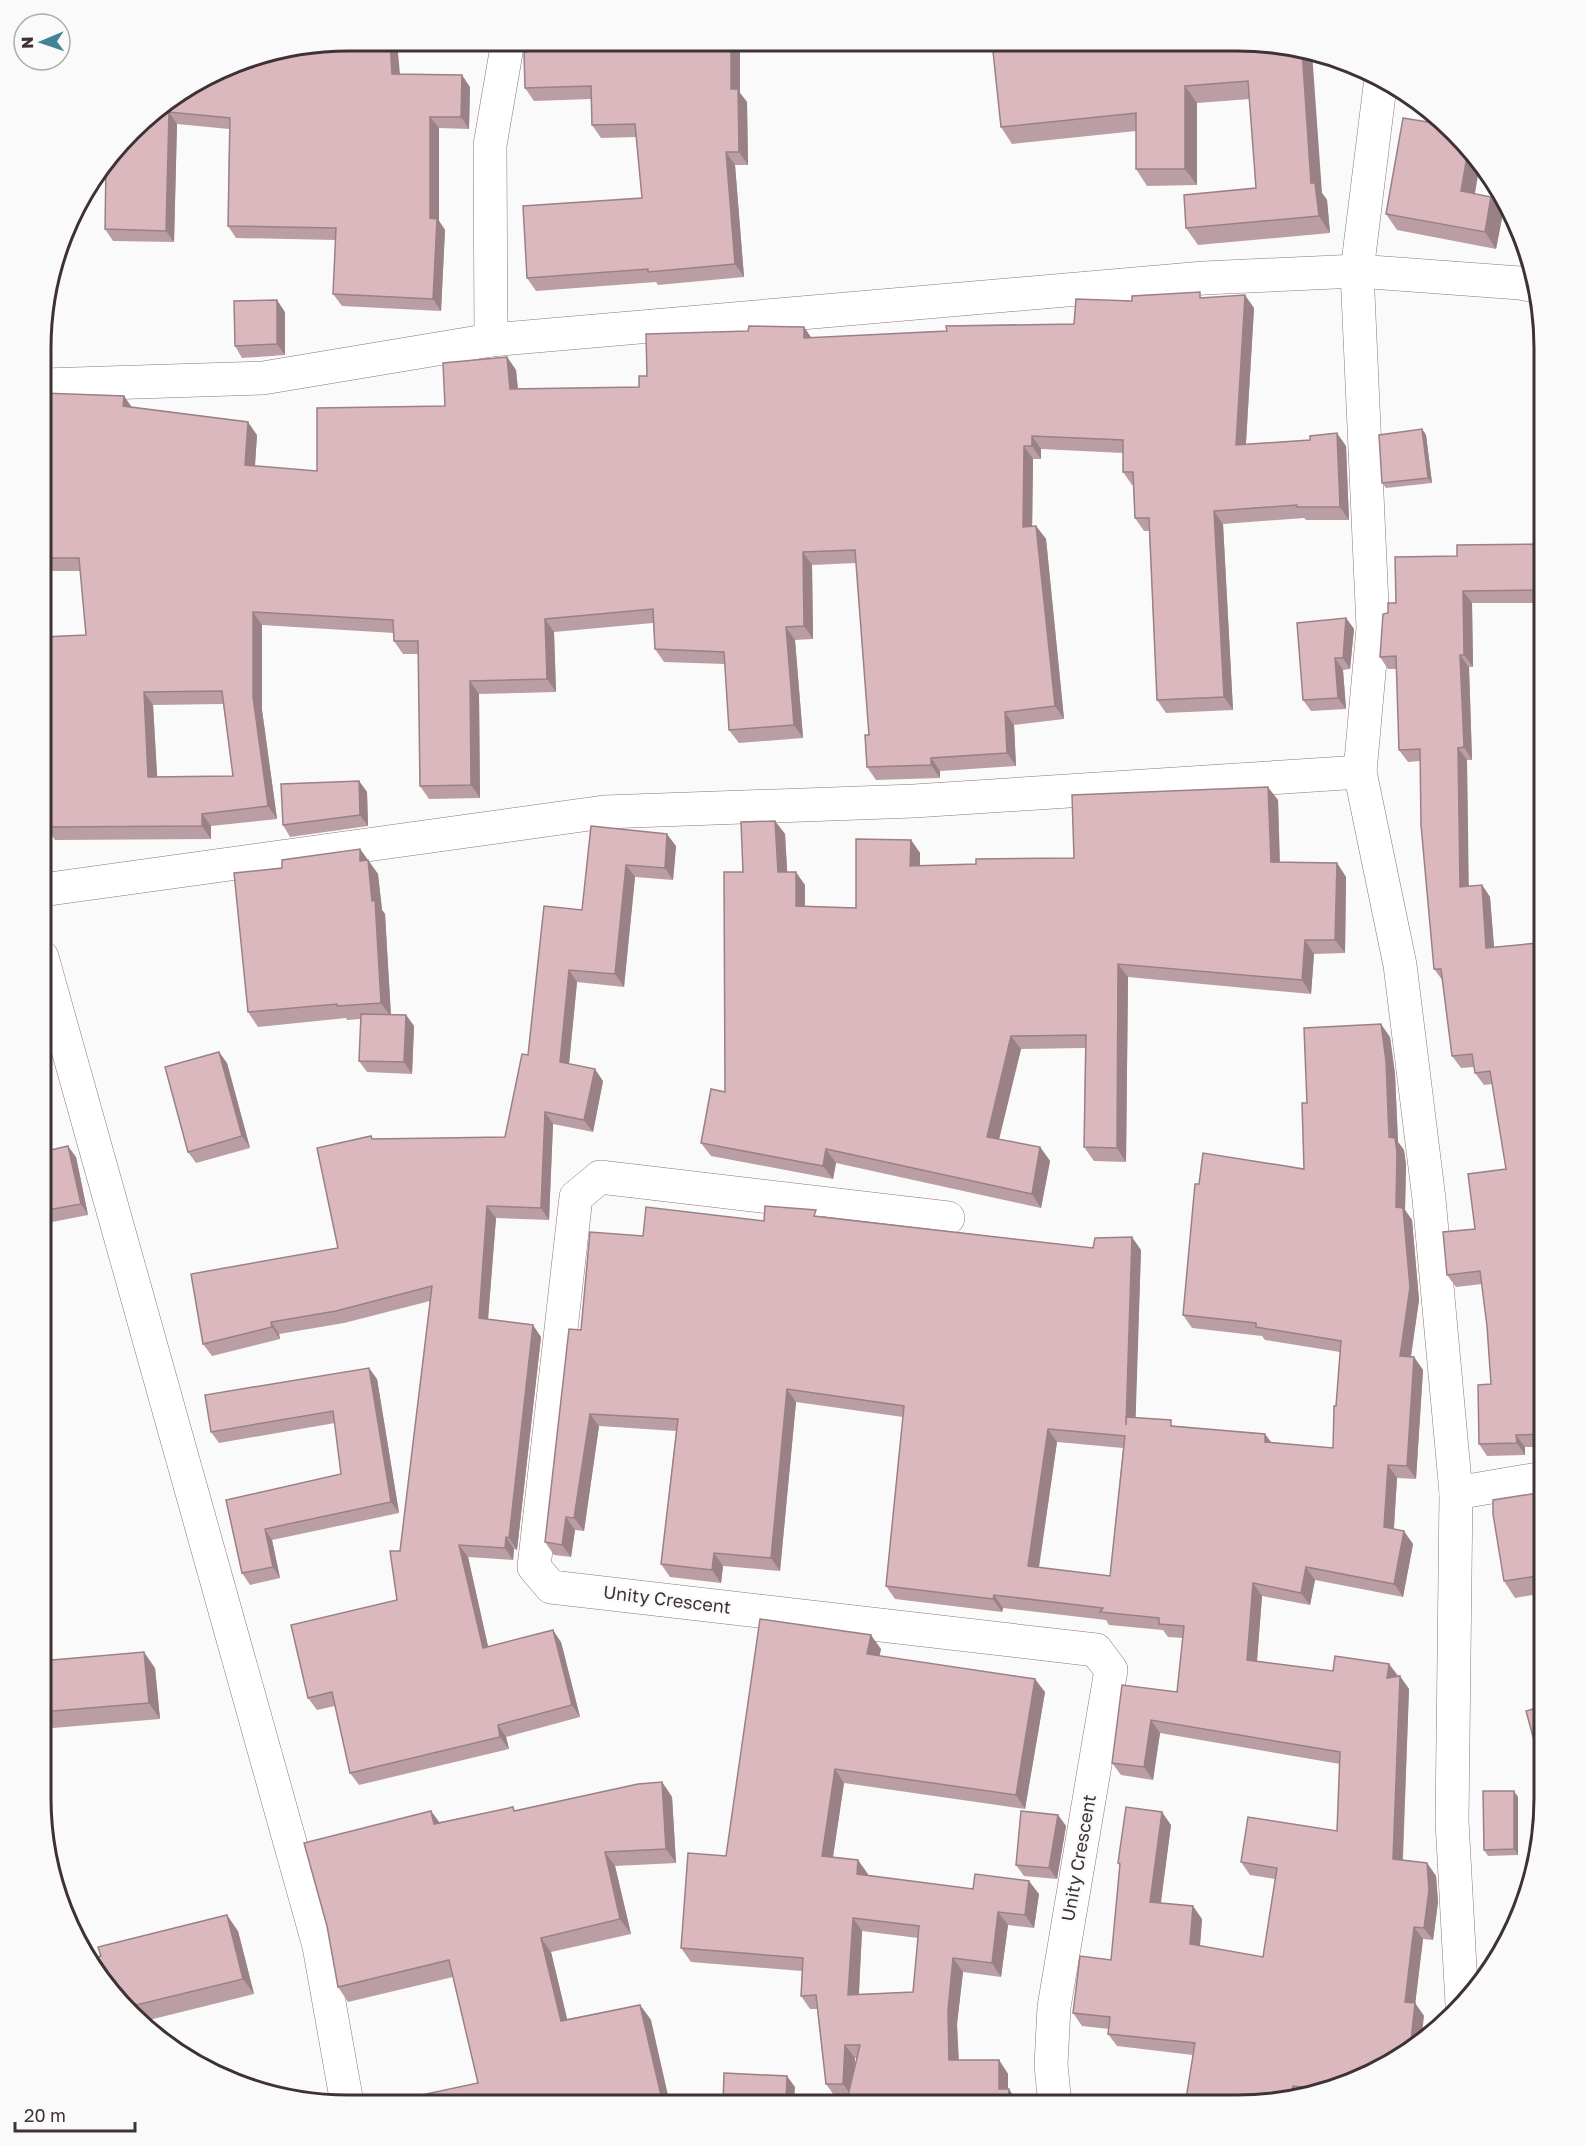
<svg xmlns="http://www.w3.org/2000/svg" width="1585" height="2146" viewBox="0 0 1585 2146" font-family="'Golos Text',sans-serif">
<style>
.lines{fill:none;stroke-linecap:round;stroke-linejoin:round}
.street-casing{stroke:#927378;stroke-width:34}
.street{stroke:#fff;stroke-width:33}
.wall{fill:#bb9ea3;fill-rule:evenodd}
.shaded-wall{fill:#998185}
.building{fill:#dab8be;stroke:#998185;stroke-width:1.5;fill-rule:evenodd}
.labels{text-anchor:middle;stroke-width:4.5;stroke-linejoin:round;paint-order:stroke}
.street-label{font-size:18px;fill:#3f3234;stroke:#fafafa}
.rim{fill:none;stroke:#3f3234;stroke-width:3}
</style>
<rect width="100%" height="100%" fill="#fafafa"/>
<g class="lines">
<defs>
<g id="street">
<path d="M 1381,78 L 1357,271 L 1373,628 L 1360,772 L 1400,965 L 1429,1199 L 1456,1493 L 1452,1821 L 1462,2004"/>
<path d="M 491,340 L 490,145 L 508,41"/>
<path d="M 43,385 L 263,378 L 491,340 L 1204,278 L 1357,271 L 1520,283 L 1536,286"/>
<path d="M 42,890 L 604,812 L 914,801 L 1360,772"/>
<path d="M 42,957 L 319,1946 L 347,2103"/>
<path d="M 948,1218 L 600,1177 L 576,1197 L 534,1567 L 551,1587 L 1096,1650 L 1111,1670 L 1054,2007 L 1051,2065 L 1055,2105"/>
<path d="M 1456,1493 L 1544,1478"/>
</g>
</defs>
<use href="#street" class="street-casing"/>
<use href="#street" class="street"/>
</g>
<g class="wall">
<path d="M 527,41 L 740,42 L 740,93 L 747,102 L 748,165 L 735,165 L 744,277 L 658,285 L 656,282 L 536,291 L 527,278 L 642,198 L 636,137 L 601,138 L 592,125 L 591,99 L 534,101 L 525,88 Z"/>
<path d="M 1278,43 L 1322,193 L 1327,200 L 1330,233 L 1198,245 L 1186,228 L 1256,188 L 1250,99 L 1197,103 L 1197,185 L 1147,186 L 1136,169 L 1136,131 L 1012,144 L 1001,127 Z"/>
<path d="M 400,74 L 470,87 L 469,129 L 439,128 L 439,221 L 445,230 L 441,311 L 342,306 L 333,294 L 336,240 L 236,238 L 228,226 L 229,129 L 177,124 L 174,242 L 113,241 L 105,229 L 145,116 Z"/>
<path d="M 1395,85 L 1408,92 L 1417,100 L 1403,99 L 1395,87 Z"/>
<path d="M 1480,163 L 1475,194 L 1491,197 L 1503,213 L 1496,249 L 1397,230 L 1386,214 Z"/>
<path d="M 55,272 L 56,294 L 47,295 Z"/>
<path d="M 1204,298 L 1254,308 L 1246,444 L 1346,446 L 1349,520 L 1306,520 L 1304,518 L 1223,524 L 1233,710 L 1166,713 L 1157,700 L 1149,531 L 1144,531 L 1135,518 L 1133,485 L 1132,485 L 1123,472 L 1123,453 L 1041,449 L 1041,459 L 1033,459 L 1032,526 L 1036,526 L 1046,539 L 1064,719 L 1014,725 L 1016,766 L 940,771 L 940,778 L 876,780 L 867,767 L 869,735 L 856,563 L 812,565 L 813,639 L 795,640 L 803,738 L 739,743 L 729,730 L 725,664 L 664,662 L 655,649 L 653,623 L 554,632 L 556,692 L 479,694 L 480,798 L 429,799 L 420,786 L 418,654 L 403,654 L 394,641 L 394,633 L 262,625 L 262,710 L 277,819 L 211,826 L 211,839 L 55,840 L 46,827 L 45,775 L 42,771 L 43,637 L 86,635 L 81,571 L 43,571 L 43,393 L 124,396 L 131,407 L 257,435 L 255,466 L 317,471 L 445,406 L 507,357 L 516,370 L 518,389 L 639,387 L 647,376 L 748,331 L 804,327 L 811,338 L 1074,324 L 1132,301 ZM 223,704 L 233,776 L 157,777 L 153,705 Z"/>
<path d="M 285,312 L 285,355 L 242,358 L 235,346 Z"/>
<path d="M 1422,429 L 1426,435 L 1432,483 L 1386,488 L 1382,483 Z"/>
<path d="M 1544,544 L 1544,603 L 1472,603 L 1473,667 L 1469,667 L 1472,760 L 1467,760 L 1468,886 L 1482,885 L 1490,897 L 1494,947 L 1538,943 L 1544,953 L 1544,1447 L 1525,1447 L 1525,1455 L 1487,1456 L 1479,1444 L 1491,1384 L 1487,1326 L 1482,1284 L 1456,1287 L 1447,1275 L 1475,1229 L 1506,1169 L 1492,1084 L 1484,1085 L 1475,1073 L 1474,1067 L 1461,1068 L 1452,1056 L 1443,981 L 1434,969 L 1420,761 L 1408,762 L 1399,750 L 1397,669 L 1388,669 L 1380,657 L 1388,613 L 1396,603 L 1457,556 Z"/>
<path d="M 1346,618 L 1354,629 L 1350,669 L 1343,670 L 1346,709 L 1311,711 L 1303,700 Z"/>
<path d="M 359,781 L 367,792 L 368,826 L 290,837 L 283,825 Z"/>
<path d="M 1278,800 L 1280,862 L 1337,863 L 1346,877 L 1345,953 L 1314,954 L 1311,994 L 1128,977 L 1126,1162 L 1094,1161 L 1084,1147 L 1085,1048 L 1021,1049 L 999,1140 L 1040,1147 L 1050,1161 L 1041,1208 L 836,1163 L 833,1179 L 711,1156 L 701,1143 L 725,1092 L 743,872 L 775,821 L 785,834 L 787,872 L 805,885 L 805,906 L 856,908 L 911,840 L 920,853 L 920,866 L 976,864 L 1074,858 Z"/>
<path d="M 591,826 L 676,846 L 673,880 L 635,877 L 624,987 L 577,982 L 569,1064 L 603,1081 L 593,1132 L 553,1124 L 549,1220 L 496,1218 L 488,1320 L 541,1337 L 517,1550 L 514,1549 L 513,1560 L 468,1557 L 488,1646 L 561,1642 L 580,1717 L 506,1737 L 509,1749 L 359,1785 L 350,1773 L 335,1706 L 317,1710 L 308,1698 L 397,1600 L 400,1551 L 430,1301 L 344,1323 L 279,1334 L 280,1339 L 212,1356 L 203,1344 L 338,1248 L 373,1139 L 505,1137 L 528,1055 L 582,910 Z"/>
<path d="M 360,849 L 378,874 L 382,910 L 385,914 L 391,1015 L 406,1015 L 414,1026 L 412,1074 L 367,1072 L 359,1061 L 361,1019 L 347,1020 L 346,1018 L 258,1027 L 248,1012 L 282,868 Z"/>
<path d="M 1390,1037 L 1395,1074 L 1398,1142 L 1404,1150 L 1406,1165 L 1405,1210 L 1412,1220 L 1419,1300 L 1411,1357 L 1414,1357 L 1423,1370 L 1416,1479 L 1397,1478 L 1394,1529 L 1413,1544 L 1403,1597 L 1315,1580 L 1310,1605 L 1262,1596 L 1257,1661 L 1333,1671 L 1389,1664 L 1409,1689 L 1403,1860 L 1427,1863 L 1436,1876 L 1438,1902 L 1433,1940 L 1423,1939 L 1415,2003 L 1424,2016 L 1374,2074 L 1317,2095 L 1238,2105 L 1193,2055 L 1117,2046 L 1108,2034 L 1109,2029 L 1082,2026 L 1073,2013 L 1111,1960 L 1120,1866 L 1118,1863 L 1171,1825 L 1161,1903 L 1202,1919 L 1200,1946 L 1263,1957 L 1275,1879 L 1250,1875 L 1241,1862 L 1337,1831 L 1340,1764 L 1160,1733 L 1153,1780 L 1121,1775 L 1112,1763 L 1177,1692 L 1183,1638 L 1168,1637 L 1163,1630 L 1109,1625 L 1106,1620 L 1003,1608 L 1002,1612 L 895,1599 L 886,1586 L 903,1417 L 796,1402 L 780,1571 L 723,1566 L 721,1583 L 670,1577 L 661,1564 L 676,1431 L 599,1426 L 584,1531 L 575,1530 L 571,1557 L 554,1555 L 545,1542 L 581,1330 L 643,1236 L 764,1221 L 820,1216 L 1093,1248 L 1141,1250 L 1135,1418 L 1176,1426 L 1265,1434 L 1271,1442 L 1333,1448 L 1340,1352 L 1265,1340 L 1262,1336 L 1192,1328 L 1183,1315 L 1199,1184 L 1304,1169 L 1307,1103 ZM 1057,1442 L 1123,1448 L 1110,1576 L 1039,1568 Z"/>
<path d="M 227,1063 L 250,1148 L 196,1163 L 188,1152 Z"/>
<path d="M 42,1152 L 76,1157 L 88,1215 L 42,1224 Z"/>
<path d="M 377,1379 L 399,1513 L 272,1540 L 280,1578 L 250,1585 L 242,1573 L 226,1500 L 341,1474 L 335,1423 L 219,1443 L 211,1432 Z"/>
<path d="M 1544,1492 L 1544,1593 L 1515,1598 L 1504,1581 Z"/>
<path d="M 881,1649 L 879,1656 L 1045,1692 L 1025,1809 L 844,1783 L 833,1857 L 868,1874 L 868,1876 L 973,1889 L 1039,1894 L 1034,1928 L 1008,1925 L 1001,1977 L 963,1972 L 957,2024 L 959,2060 L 999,2060 L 1008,2074 L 1008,2089 L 1018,2103 L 836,2098 L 826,2084 L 817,2009 L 810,2009 L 801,1996 L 802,1971 L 691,1962 L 681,1948 L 726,1856 ZM 862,1931 L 918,1938 L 913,1992 L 859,1994 ZM 855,2058 L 857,2058 L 854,2070 Z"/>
<path d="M 41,1661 L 155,1668 L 160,1719 L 41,1729 Z"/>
<path d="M 662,1782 L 672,1797 L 676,1863 L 615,1866 L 631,1934 L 551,1952 L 567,2019 L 640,2005 L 651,2020 L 478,2083 L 453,1977 L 348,2002 L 338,1987 L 431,1811 L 439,1822 L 516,1811 Z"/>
<path d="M 1518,1797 L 1518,1855 L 1488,1856 L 1484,1850 Z"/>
<path d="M 1058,1815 L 1066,1826 L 1057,1879 L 1024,1876 L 1016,1865 Z"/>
<path d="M 238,1931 L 254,1994 L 141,2022 L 117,2001 Z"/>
</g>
<g class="shaded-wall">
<path d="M 390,41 L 397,41 L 401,86 L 392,74 Z"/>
<path d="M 731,42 L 740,42 L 740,93 L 747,102 L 748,165 L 739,152 L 731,89 Z"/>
<path d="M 1302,50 L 1312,52 L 1322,193 L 1327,200 L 1330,233 L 1319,216 L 1311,183 Z"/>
<path d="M 462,75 L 470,87 L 469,129 L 461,117 Z"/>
<path d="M 1185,86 L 1197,103 L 1197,185 L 1185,169 Z"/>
<path d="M 169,112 L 177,124 L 174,242 L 166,231 Z"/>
<path d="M 430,117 L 439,128 L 439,221 L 445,230 L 441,311 L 433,299 L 430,218 Z"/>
<path d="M 1469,146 L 1480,163 L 1472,208 L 1461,191 Z"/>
<path d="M 726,152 L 735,165 L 744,277 L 735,264 Z"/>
<path d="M 1491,197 L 1503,213 L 1496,249 L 1485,232 Z"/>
<path d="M 55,272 L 56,294 L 50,287 Z"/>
<path d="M 1245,295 L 1254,308 L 1245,458 L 1236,445 Z"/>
<path d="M 277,300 L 285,312 L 285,355 L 277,344 Z"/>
<path d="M 804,327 L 813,340 L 804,338 Z"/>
<path d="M 507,357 L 516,370 L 519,402 L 510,389 Z"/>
<path d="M 124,396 L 133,409 L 123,406 Z"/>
<path d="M 248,422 L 257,435 L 254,478 L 245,465 Z"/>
<path d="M 1422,429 L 1426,435 L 1432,483 L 1428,478 Z"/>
<path d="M 1337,433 L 1346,446 L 1349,520 L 1340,507 Z"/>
<path d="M 1032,436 L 1041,449 L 1041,459 L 1032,446 Z"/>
<path d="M 1024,446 L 1033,459 L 1032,540 L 1023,527 Z"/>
<path d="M 1214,511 L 1223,524 L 1233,710 L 1224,697 Z"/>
<path d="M 1036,526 L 1046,539 L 1064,719 L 1055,706 Z"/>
<path d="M 803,552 L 812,565 L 813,639 L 804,626 Z"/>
<path d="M 1463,591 L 1472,603 L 1473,667 L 1464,655 Z"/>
<path d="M 253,612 L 262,625 L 262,710 L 277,819 L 268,806 L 253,697 Z"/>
<path d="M 1346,618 L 1354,629 L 1350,669 L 1343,658 Z"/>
<path d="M 545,619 L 554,632 L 556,692 L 547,679 Z"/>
<path d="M 786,627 L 795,640 L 803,738 L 794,725 Z"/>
<path d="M 1460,655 L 1469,667 L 1472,760 L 1464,747 Z"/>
<path d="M 1335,658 L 1343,670 L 1346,709 L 1338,698 Z"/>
<path d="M 470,681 L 479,694 L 480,798 L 471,785 Z"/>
<path d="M 144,692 L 153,705 L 158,790 L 148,777 Z"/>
<path d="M 1005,712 L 1014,725 L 1016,766 L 1007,753 Z"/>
<path d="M 1458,748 L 1467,760 L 1469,899 L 1460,887 Z"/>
<path d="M 931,758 L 940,771 L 940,778 L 931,765 Z"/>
<path d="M 359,781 L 367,792 L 368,826 L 360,815 Z"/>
<path d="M 1268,787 L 1278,800 L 1280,876 L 1271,862 Z"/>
<path d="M 202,814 L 211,826 L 211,839 L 202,826 Z"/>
<path d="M 775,821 L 785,834 L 788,885 L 778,872 Z"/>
<path d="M 667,834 L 676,846 L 673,880 L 665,868 Z"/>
<path d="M 911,840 L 920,853 L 920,880 L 910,866 Z"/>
<path d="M 360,849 L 378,874 L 382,910 L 385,914 L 391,1017 L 381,1003 L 372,901 L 360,861 Z"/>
<path d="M 1337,863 L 1346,877 L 1345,953 L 1335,940 Z"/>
<path d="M 626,865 L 635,877 L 624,987 L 615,974 Z"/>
<path d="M 796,872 L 805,885 L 805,919 L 796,906 Z"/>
<path d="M 1482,885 L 1490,897 L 1495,960 L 1486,948 Z"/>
<path d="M 1305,940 L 1314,954 L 1311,994 L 1302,980 Z"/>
<path d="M 1538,943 L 1544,953 L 1544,1019 Z"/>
<path d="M 1118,964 L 1128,977 L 1126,1162 L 1117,1148 Z"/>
<path d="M 569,970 L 577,982 L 568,1074 L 560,1062 Z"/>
<path d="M 406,1015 L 414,1026 L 412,1074 L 404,1062 Z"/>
<path d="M 1381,1024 L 1390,1037 L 1395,1074 L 1398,1142 L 1404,1150 L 1406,1165 L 1405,1210 L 1412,1220 L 1419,1300 L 1409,1368 L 1400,1356 L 1396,1207 Z"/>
<path d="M 1011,1036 L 1021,1049 L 996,1151 L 987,1137 Z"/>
<path d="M 219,1052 L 227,1063 L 250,1148 L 242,1136 Z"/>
<path d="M 595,1069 L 603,1081 L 593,1132 L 584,1120 Z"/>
<path d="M 545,1112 L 553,1124 L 549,1220 L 541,1208 Z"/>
<path d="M 68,1146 L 76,1157 L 88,1215 L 81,1204 Z"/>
<path d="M 1040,1147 L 1050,1161 L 1041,1208 L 1032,1194 Z"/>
<path d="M 826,1149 L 836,1163 L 833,1179 L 823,1166 Z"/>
<path d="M 487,1206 L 496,1218 L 487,1331 L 479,1318 Z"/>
<path d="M 1132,1237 L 1141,1250 L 1135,1438 L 1126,1425 Z"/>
<path d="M 271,1322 L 279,1334 L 280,1339 L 272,1327 Z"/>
<path d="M 533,1325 L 541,1337 L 517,1550 L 509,1538 Z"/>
<path d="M 1414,1357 L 1423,1370 L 1416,1479 L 1407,1466 Z"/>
<path d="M 369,1368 L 377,1379 L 399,1513 L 391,1502 Z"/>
<path d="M 787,1389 L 796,1402 L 780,1571 L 771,1558 Z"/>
<path d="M 590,1414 L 599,1426 L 584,1531 L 574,1518 Z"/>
<path d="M 1048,1429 L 1057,1442 L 1037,1579 L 1028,1566 Z"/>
<path d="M 1265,1434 L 1274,1447 L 1265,1442 Z"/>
<path d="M 1516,1435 L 1525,1447 L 1525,1455 L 1517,1443 Z"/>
<path d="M 1388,1465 L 1397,1478 L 1393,1540 L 1384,1527 Z"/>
<path d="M 566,1517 L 575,1530 L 571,1557 L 562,1545 Z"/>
<path d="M 265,1529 L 272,1540 L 280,1578 L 273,1567 Z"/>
<path d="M 1404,1531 L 1413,1544 L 1403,1597 L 1394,1584 Z"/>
<path d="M 506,1537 L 514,1549 L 513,1560 L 505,1548 Z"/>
<path d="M 459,1545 L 468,1557 L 491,1660 L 483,1648 Z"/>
<path d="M 714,1553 L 723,1566 L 721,1583 L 712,1570 Z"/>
<path d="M 1306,1567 L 1315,1580 L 1310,1605 L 1301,1593 Z"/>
<path d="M 1253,1583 L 1262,1596 L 1256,1673 L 1247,1660 Z"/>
<path d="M 994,1595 L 1003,1608 L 1002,1612 L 993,1599 Z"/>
<path d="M 553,1630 L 561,1642 L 580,1717 L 572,1705 Z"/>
<path d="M 871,1635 L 881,1649 L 877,1668 L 867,1654 Z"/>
<path d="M 144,1652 L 155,1668 L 160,1719 L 149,1703 Z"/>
<path d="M 1389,1664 L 1398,1677 L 1387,1678 Z"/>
<path d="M 1400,1676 L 1409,1689 L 1402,1871 L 1393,1859 Z"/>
<path d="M 1035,1679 L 1045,1692 L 1025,1809 L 1016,1795 Z"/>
<path d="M 1151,1720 L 1160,1733 L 1153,1780 L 1144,1767 Z"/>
<path d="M 498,1725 L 506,1737 L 509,1749 L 500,1737 Z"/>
<path d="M 835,1769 L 844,1783 L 831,1870 L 822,1856 Z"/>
<path d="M 662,1782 L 672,1797 L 676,1863 L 666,1849 Z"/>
<path d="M 1514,1791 L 1518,1797 L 1518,1855 L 1514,1849 Z"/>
<path d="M 431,1811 L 442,1826 L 434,1824 Z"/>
<path d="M 1162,1812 L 1171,1825 L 1159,1915 L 1150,1902 Z"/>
<path d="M 1058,1815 L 1066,1826 L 1057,1879 L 1049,1868 Z"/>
<path d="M 605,1852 L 615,1866 L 631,1934 L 620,1919 Z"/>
<path d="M 858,1860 L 868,1874 L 866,1888 L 857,1874 Z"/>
<path d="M 1427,1863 L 1436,1876 L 1438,1902 L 1433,1940 L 1424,1928 Z"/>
<path d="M 1029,1881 L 1039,1894 L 1034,1928 L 1025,1915 Z"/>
<path d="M 1193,1906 L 1202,1919 L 1199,1957 L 1190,1944 Z"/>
<path d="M 998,1912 L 1008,1925 L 1001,1977 L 992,1963 Z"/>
<path d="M 227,1915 L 238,1931 L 254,1994 L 243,1979 Z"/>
<path d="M 853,1918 L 862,1931 L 858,2008 L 848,1995 Z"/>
<path d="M 1414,1927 L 1423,1939 L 1414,2014 L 1405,2002 Z"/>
<path d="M 541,1938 L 551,1952 L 571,2035 L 561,2021 Z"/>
<path d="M 953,1958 L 963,1972 L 957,2024 L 959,2074 L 949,2060 L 948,2010 Z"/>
<path d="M 1415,2003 L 1424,2016 L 1421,2042 L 1410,2050 Z"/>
<path d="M 640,2005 L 651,2020 L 670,2104 L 663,2104 Z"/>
<path d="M 845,2045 L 855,2058 L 853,2097 L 843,2084 Z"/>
<path d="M 999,2060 L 1008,2074 L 1008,2102 L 1009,2089 L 1018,2103 L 1018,2105 L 1008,2105 L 999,2089 Z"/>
<path d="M 787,2076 L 795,2087 L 794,2104 L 786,2104 Z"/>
<path d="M 1293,2086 L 1300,2097 L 1291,2099 Z"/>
</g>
<g class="building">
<path d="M 348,40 L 390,41 L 392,74 L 462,75 L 461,117 L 430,117 L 430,218 L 437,219 L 433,299 L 333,294 L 336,228 L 228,226 L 230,118 L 169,112 L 166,231 L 105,229 L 106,164 L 145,116 L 249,57 Z"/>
<path d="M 527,41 L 731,42 L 731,89 L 738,89 L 739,152 L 726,152 L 735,264 L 648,272 L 648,269 L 527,278 L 523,206 L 642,198 L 635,124 L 592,125 L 591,86 L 525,88 L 524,52 L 527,52 Z"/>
<path d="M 992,42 L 1278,43 L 1302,50 L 1311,183 L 1315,183 L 1319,216 L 1186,228 L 1184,195 L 1256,188 L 1248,81 L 1185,86 L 1185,169 L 1136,169 L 1136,113 L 1001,127 Z"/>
<path d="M 1403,118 L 1446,125 L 1469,145 L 1461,191 L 1491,197 L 1485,232 L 1386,214 Z"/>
<path d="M 1200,292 L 1200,298 L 1245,295 L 1236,445 L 1310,440 L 1310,436 L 1337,433 L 1340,507 L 1297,507 L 1297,505 L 1214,511 L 1224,697 L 1157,700 L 1149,518 L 1135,518 L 1133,472 L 1123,472 L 1123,440 L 1032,436 L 1032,446 L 1024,446 L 1023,527 L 1036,526 L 1055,706 L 1005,712 L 1007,753 L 931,758 L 931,765 L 867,767 L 865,735 L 869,735 L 855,550 L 803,552 L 804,626 L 786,627 L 794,725 L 729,730 L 724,652 L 655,649 L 653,609 L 545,619 L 547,679 L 470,681 L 471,785 L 420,786 L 418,641 L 394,641 L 393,620 L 253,612 L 253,697 L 268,806 L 202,814 L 202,826 L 46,827 L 45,769 L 42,769 L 43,637 L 86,635 L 79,558 L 43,558 L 43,393 L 124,396 L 123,406 L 248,422 L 245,465 L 317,471 L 317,408 L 445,406 L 443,363 L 507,357 L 510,389 L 639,387 L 639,376 L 647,376 L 646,334 L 748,331 L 749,326 L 804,327 L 804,338 L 947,331 L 946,326 L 1074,324 L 1076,299 L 1132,301 L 1132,296 ZM 222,691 L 233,776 L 148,777 L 144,692 Z"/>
<path d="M 277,300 L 277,344 L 235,346 L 234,301 Z"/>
<path d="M 1422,429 L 1428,478 L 1382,483 L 1379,435 Z"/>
<path d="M 1544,544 L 1544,590 L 1463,591 L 1464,655 L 1460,655 L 1464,747 L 1458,748 L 1460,887 L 1482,885 L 1486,948 L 1538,943 L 1544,1019 L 1544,1434 L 1516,1435 L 1517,1443 L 1479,1444 L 1478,1385 L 1491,1384 L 1487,1326 L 1480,1271 L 1447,1275 L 1443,1232 L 1475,1229 L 1468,1174 L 1506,1169 L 1490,1071 L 1475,1073 L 1472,1054 L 1452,1056 L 1441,969 L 1434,969 L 1421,825 L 1420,749 L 1399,750 L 1396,656 L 1380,657 L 1383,614 L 1388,613 L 1388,603 L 1396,603 L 1395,557 L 1457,556 L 1457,545 Z"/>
<path d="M 1346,618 L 1343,658 L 1335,658 L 1338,698 L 1303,700 L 1297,623 Z"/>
<path d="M 359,781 L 360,815 L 283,825 L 281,784 Z"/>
<path d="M 1268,787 L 1271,862 L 1337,863 L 1335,940 L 1305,940 L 1302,980 L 1118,964 L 1117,1148 L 1084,1147 L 1086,1035 L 1011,1036 L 987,1137 L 1040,1147 L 1032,1194 L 826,1149 L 823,1166 L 701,1143 L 711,1089 L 725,1092 L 724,872 L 743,872 L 741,822 L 775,821 L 778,872 L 796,872 L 796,906 L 856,908 L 856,839 L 911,840 L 910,866 L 976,864 L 976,859 L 1074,858 L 1072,795 Z"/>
<path d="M 591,826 L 667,834 L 665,868 L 626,865 L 615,974 L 569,970 L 560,1062 L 595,1069 L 584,1120 L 545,1112 L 541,1208 L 487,1206 L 479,1318 L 533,1325 L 509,1538 L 506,1537 L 505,1548 L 459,1545 L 483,1648 L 553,1630 L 572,1705 L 498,1725 L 500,1737 L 350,1773 L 332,1692 L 308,1698 L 291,1625 L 397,1600 L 390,1551 L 400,1551 L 432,1286 L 336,1311 L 271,1322 L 272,1327 L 203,1344 L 191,1274 L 338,1248 L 317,1148 L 371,1136 L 372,1139 L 505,1137 L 522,1054 L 528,1055 L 544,906 L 582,910 Z"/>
<path d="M 360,849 L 360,861 L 368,860 L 372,901 L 375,900 L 381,1003 L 337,1006 L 337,1004 L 248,1012 L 234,873 L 282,868 L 282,860 Z"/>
<path d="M 361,1014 L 406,1015 L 404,1062 L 359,1061 Z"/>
<path d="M 1381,1024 L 1386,1061 L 1389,1137 L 1395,1138 L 1397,1152 L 1396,1207 L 1403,1208 L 1410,1287 L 1400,1356 L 1414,1357 L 1407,1466 L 1388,1465 L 1384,1527 L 1404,1531 L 1394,1584 L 1306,1567 L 1301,1593 L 1253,1583 L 1247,1660 L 1333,1671 L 1335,1656 L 1389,1664 L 1387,1678 L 1400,1676 L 1393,1859 L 1427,1863 L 1429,1890 L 1424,1928 L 1414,1927 L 1405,2002 L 1415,2003 L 1410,2050 L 1374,2074 L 1331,2090 L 1293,2086 L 1291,2099 L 1238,2105 L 1185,2105 L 1195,2043 L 1108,2034 L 1110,2017 L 1073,2013 L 1080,1956 L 1111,1960 L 1120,1864 L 1118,1863 L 1126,1807 L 1162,1812 L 1150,1902 L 1193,1906 L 1190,1944 L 1263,1957 L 1277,1868 L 1241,1862 L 1248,1817 L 1337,1831 L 1340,1752 L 1151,1720 L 1144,1767 L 1112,1763 L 1122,1685 L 1177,1692 L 1184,1626 L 1159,1624 L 1159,1618 L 1100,1612 L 1103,1608 L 994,1595 L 993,1599 L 886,1586 L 904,1406 L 787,1389 L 771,1558 L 714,1553 L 712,1570 L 661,1564 L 678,1419 L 590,1414 L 574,1518 L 566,1517 L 562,1545 L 545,1542 L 569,1329 L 581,1330 L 590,1232 L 643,1236 L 646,1207 L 764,1221 L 765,1206 L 816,1210 L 814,1216 L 1093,1248 L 1095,1238 L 1132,1237 L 1126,1425 L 1126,1417 L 1171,1420 L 1171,1426 L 1265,1434 L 1265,1442 L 1333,1448 L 1334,1406 L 1336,1406 L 1341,1341 L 1256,1327 L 1256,1323 L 1183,1315 L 1195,1184 L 1199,1184 L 1203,1153 L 1304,1169 L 1302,1103 L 1307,1103 L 1304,1028 ZM 1048,1429 L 1125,1436 L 1110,1576 L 1028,1566 Z"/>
<path d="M 219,1052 L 242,1136 L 188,1152 L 165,1067 Z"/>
<path d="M 68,1146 L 81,1204 L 42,1211 L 42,1152 Z"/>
<path d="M 369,1368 L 391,1502 L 265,1529 L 273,1567 L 242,1573 L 226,1500 L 341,1474 L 333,1411 L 211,1432 L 205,1395 Z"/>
<path d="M 1544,1492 L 1544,1575 L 1504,1581 L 1493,1514 L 1493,1500 Z"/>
<path d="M 760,1619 L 871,1635 L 867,1654 L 1035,1679 L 1016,1795 L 835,1769 L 822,1856 L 858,1860 L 857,1874 L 973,1889 L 975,1874 L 1029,1881 L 1025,1915 L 998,1912 L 992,1963 L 953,1958 L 948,2010 L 949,2060 L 999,2060 L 999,2089 L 1009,2089 L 1008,2105 L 846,2104 L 860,2045 L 845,2045 L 843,2084 L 826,2084 L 816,1995 L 801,1996 L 803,1958 L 681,1948 L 688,1853 L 726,1856 ZM 853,1918 L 919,1926 L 913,1992 L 848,1995 Z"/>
<path d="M 144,1652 L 149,1703 L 41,1712 L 41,1661 Z"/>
<path d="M 1544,1706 L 1544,1777 L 1526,1711 Z"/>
<path d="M 662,1782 L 666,1849 L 605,1852 L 620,1919 L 541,1938 L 561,2021 L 640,2005 L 663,2104 L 384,2103 L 478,2083 L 449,1960 L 338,1987 L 327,1926 L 304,1843 L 431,1811 L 434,1824 L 513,1807 L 514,1811 L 638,1784 Z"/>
<path d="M 1483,1791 L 1514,1791 L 1514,1849 L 1484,1850 Z"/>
<path d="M 1021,1811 L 1058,1815 L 1049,1868 L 1016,1865 Z"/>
<path d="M 227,1915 L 243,1979 L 124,2008 L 117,2001 L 89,1960 L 101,1956 L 98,1947 Z"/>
<path d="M 724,2073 L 787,2076 L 786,2104 L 723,2104 Z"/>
</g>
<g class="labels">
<g class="street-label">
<text transform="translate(667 1600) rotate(7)" y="6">Unity Crescent</text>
<text transform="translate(1079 1858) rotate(-80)" y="6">Unity Crescent</text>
</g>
</g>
<path d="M0 0H1585V2146H0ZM348 51H1237A297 297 0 0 1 1534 348V1798A297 297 0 0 1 1237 2095H348A297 297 0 0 1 51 1798V348A297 297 0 0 1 348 51Z" fill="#fafafa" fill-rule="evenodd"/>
<path class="rim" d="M348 51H1237A297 297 0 0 1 1534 348V1798A297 297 0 0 1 1237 2095H348A297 297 0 0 1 51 1798V348A297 297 0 0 1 348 51Z"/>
<g transform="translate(42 42) rotate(268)"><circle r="28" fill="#fafafa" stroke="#afaaab" stroke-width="1.5"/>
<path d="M0-4.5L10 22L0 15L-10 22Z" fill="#428495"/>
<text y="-9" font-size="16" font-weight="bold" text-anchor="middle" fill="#3f3234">N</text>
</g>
<path d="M15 2122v9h120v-9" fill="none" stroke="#3f3234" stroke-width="3"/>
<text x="24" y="2122" font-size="18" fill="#3f3234" stroke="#fafafa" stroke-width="4.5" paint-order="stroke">20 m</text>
</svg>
